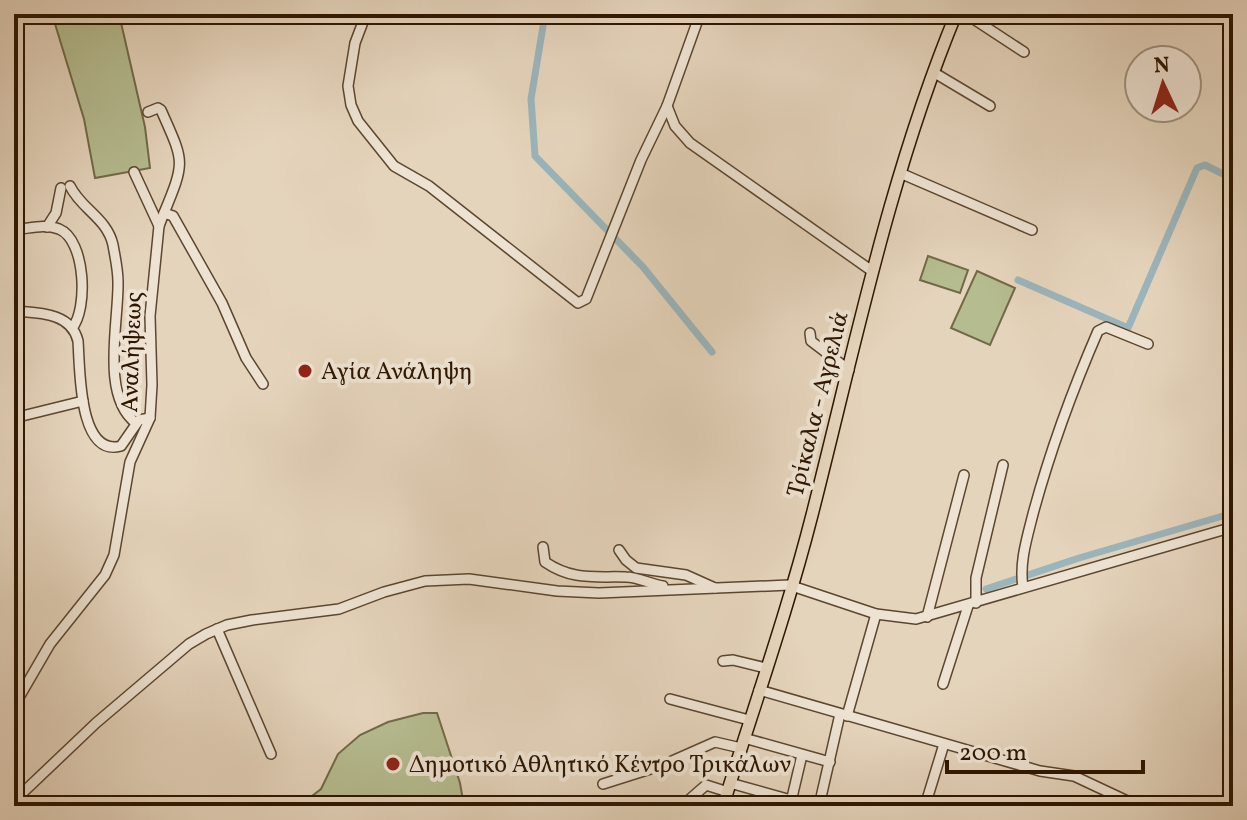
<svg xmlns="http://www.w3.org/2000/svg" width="1247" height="820" viewBox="0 0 1247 820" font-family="Vollkorn,serif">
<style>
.green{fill:#b5bc90;stroke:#726948;stroke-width:2}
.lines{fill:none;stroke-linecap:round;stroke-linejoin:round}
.canal{stroke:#9bb5bc;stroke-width:7}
.minor-casing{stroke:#5c4630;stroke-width:12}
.major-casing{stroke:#2e1601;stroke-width:14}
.minor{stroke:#eee3d3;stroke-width:9}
.major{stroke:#e5d4bc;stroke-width:11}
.poi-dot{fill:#8f2418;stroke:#eee3d3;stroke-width:3}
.labels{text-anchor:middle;stroke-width:8;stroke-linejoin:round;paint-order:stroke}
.street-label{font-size:24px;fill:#2e1601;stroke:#eee3d3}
.poi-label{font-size:24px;fill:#2e1601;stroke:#eee3d3;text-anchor:start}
</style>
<rect width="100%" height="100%" fill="#e5d4bc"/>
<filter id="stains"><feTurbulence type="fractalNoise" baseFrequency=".0025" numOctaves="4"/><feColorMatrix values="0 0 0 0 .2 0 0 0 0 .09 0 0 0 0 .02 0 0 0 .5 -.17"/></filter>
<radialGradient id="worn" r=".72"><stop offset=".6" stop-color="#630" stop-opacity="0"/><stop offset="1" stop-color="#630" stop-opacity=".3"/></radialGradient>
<g class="green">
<path d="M 52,14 L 119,14 L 145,127 L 150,168 L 95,178 L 84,119 Z"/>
<path d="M 928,256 L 968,270 L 960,293 L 920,280 Z"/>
<path d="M 977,271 L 1015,288 L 990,345 L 951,328 Z"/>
<path d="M 423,713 L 437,713 L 460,783 L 464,806 L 299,806 L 321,789 L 338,754 L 360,735 L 388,722 Z"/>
</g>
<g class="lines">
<g class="canal">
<path d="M 545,14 L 531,99 L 535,156 L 643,267 L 712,352"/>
<path d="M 1018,280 L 1128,328 L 1197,168 L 1205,165 L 1233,179"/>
<path d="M 986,589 L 1079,558 L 1233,513"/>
</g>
<defs>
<g id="minor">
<path d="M 366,14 L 355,43 L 348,86 L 351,105 L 358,121 L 394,166 L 429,186 L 578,303 L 586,299 L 641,160 L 667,106 L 700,14"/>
<path d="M 966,14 L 1024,52"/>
<path d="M 933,72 L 990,106"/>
<path d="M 667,106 L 675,126 L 690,143 L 872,271"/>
<path d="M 148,112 L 158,108 L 161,110 C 184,162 186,160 164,213"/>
<path d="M 134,172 L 159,226"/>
<path d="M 900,173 L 1032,230"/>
<path d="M 70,186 C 81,209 107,218 113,245 C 115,257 118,269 118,282 C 119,321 100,396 136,423"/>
<path d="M 47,227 L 56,213 L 61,188"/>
<path d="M 14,230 C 28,228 45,224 59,229 C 86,240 88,310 72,328"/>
<path d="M 14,311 C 38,313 71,312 78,341 C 80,367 78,458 121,446 L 139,420 L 150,418"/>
<path d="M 810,333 L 811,341 L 849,370"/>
<path d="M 14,418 L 83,401"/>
<path d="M 543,547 L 545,562 C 573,581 595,576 626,577 C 638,577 650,584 663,586"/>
<path d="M 619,550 L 626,560 L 636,568 L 686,575 L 715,588"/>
<path d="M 1023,587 C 1019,563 1027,538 1033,514 C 1050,451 1072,391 1098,331 L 1106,327 L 1148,344"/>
<path d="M 976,603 L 976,578 L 1003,465"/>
<path d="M 927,617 L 964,475"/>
<path d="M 217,629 L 271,754"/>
<path d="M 723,661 L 733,660 L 766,668"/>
<path d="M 943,684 L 968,606"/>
<path d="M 759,690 L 1040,771 L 1074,776 L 1138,806"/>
<path d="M 670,699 L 749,720"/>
<path d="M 14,706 L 50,644 L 105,575 L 114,555 L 130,462 L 150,418 L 152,385 L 150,316 L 159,226 L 164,213 L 173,216 L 222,303 L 246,358 L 263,384"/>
<path d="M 847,716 L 876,614"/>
<path d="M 744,738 L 830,762"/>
<path d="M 730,783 L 791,800"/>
<path d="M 603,784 L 663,765 L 715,742 L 741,748"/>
<path d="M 14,801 L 96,723 L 189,644 L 206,634 L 227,625 L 252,620 L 339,609 L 384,592 L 425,581 L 469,579 L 557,591 L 599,593 L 789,585 L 876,614 L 916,619 L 1233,527"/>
<path d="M 682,806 L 706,785 L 728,792"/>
<path d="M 790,806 L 802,755"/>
<path d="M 819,806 L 840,714"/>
<path d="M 925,806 L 944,744"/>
</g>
<path id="major" d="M 723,806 C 753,709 787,613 812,515 C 855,347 889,176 956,14"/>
</defs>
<use href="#minor" class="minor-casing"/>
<use href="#major" class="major-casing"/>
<use href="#minor" class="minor"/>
<use href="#major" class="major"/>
</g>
<g class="poi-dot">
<circle cx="305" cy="371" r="8"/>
<circle cx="393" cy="764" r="8"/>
</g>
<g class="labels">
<g class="street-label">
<text transform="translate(131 352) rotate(-88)" y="8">Αναλήψεως</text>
<text transform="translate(817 404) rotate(-76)" y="8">Τρίκαλα - Αγρελιά</text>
</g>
<g class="poi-label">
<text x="321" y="379">Αγία Ανάληψη</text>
<text x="409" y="772">Δημοτικό Αθλητικό Κέντρο Τρικάλων</text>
</g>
</g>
<rect width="1247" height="820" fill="none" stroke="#e5d4bc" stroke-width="48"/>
<rect x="16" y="16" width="1215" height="788" fill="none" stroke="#2e1601" stroke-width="4"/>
<rect x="24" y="24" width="1199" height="772" fill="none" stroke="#2e1601" stroke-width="2"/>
<g transform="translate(1163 84) rotate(356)"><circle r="38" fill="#eee3d3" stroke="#a1917f" stroke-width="2"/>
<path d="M0-6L14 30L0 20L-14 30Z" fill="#8f2418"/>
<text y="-12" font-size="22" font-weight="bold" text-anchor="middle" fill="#2e1601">N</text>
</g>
<path d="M947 760v12h196v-12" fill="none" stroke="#2e1601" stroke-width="4"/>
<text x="959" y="760" font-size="24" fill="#2e1601" stroke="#eee3d3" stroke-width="6" paint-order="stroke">200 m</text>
<rect width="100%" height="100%" filter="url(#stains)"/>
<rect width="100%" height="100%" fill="url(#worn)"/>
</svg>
